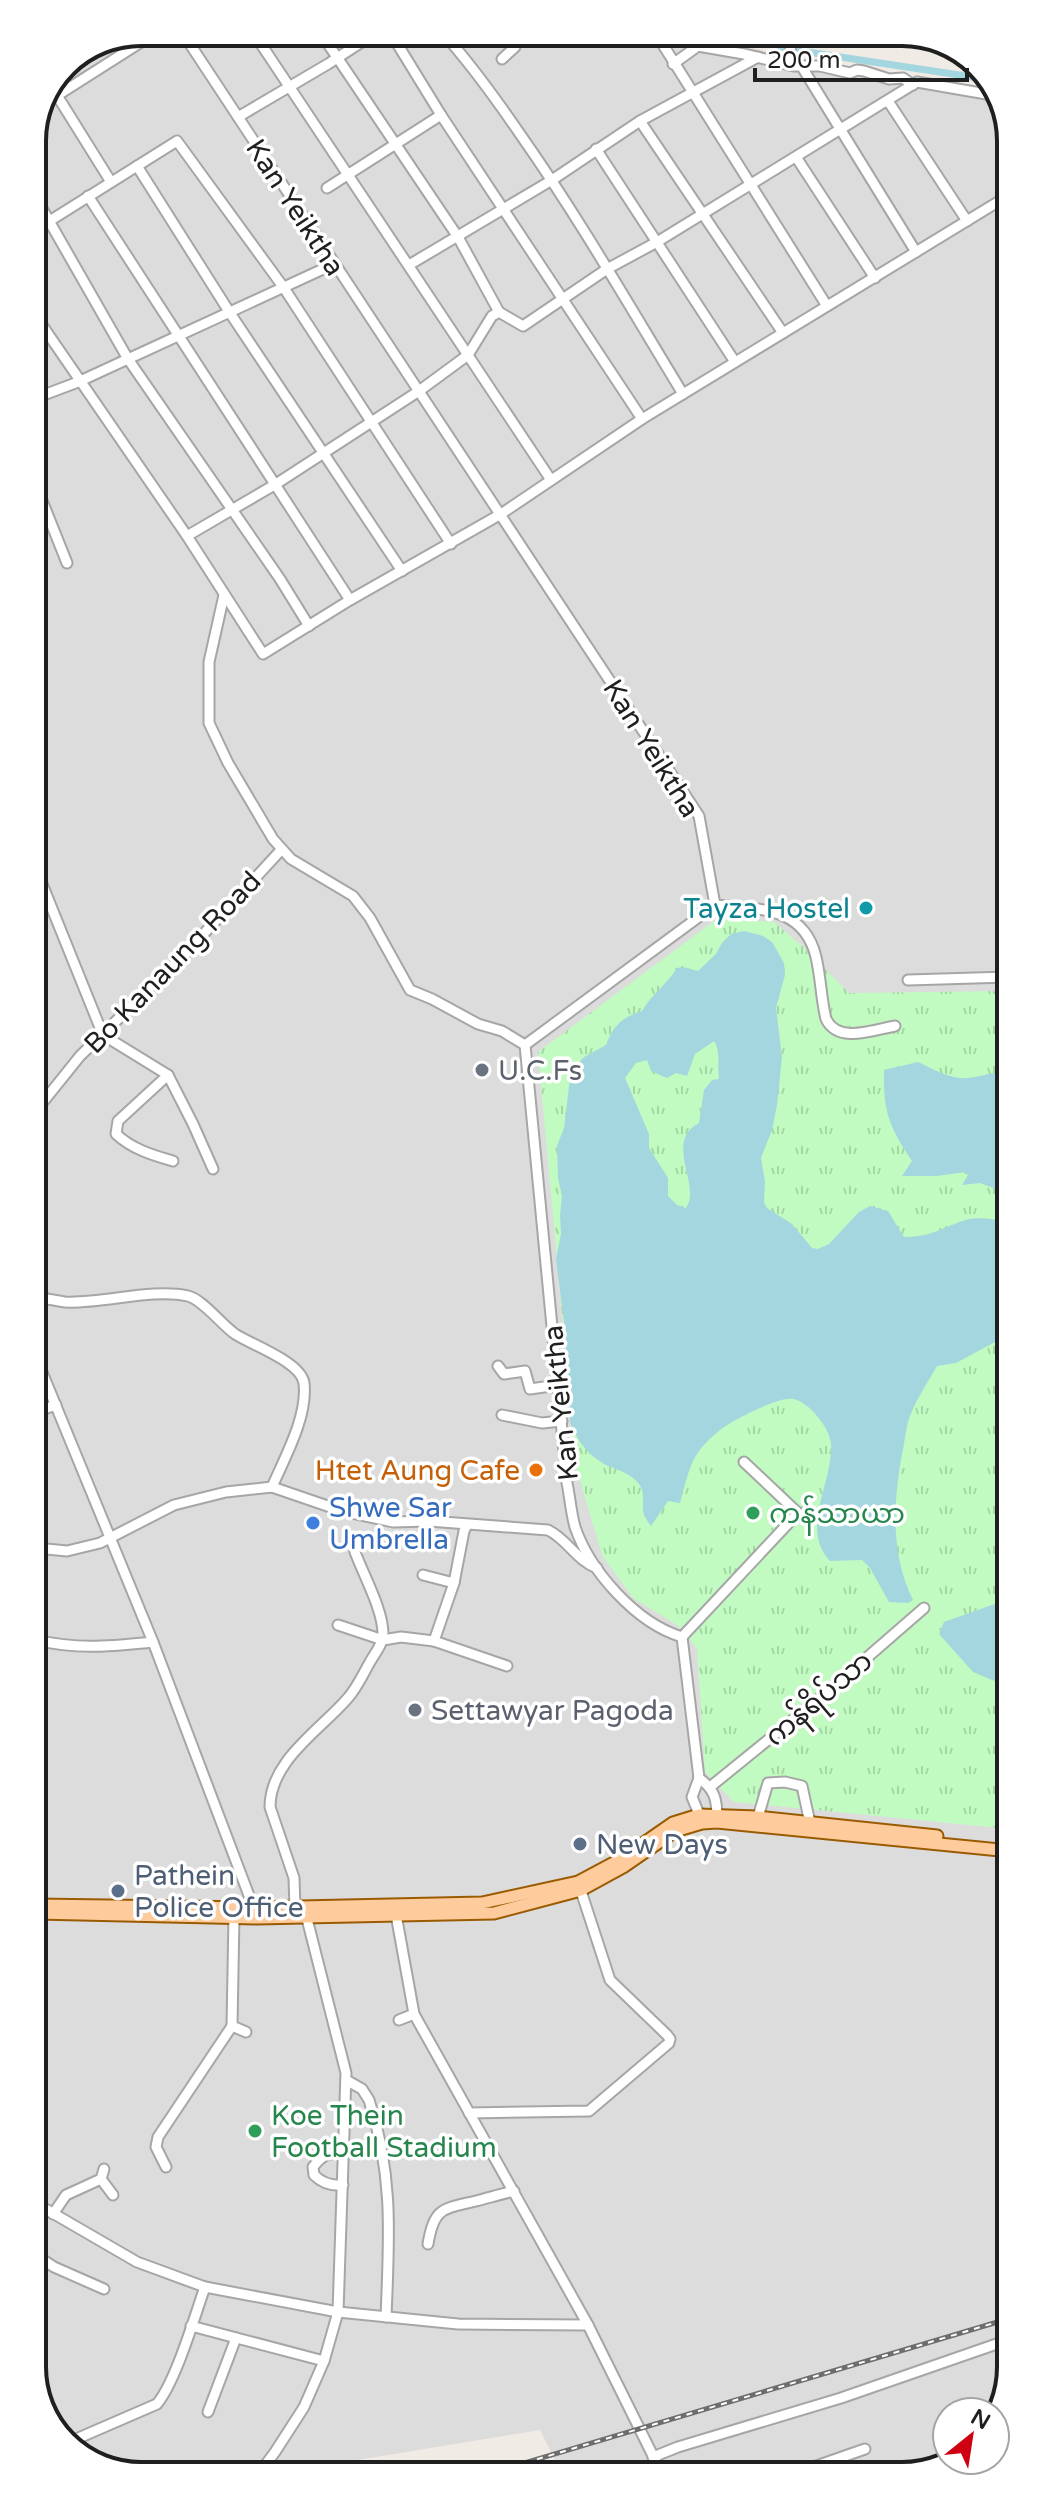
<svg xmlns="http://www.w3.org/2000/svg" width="1043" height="2508" viewBox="0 0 1043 2508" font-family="'Varela Round','Noto Sans Myanmar',sans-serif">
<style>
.residential{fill:#dddcdc}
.park{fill:url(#park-tufts)}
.water{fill:#a4d6df;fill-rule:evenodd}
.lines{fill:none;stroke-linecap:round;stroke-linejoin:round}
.canal{stroke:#a4d6df;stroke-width:7}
.minor-casing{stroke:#a6a6a6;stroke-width:13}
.major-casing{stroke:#9a5b00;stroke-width:15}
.minor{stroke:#fff;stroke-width:9}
.major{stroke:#fecc9c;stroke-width:11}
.rail-casing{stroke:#6d6d6d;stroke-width:5}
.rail{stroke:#fff;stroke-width:2;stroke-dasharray:6;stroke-linecap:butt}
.culture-dot{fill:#0f9aa8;stroke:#fff;stroke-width:3}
.worship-dot{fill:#6b7280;stroke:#fff;stroke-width:3}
.food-dot{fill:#e8710a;stroke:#fff;stroke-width:3}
.leisure-dot{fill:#2e9e5b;stroke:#fff;stroke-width:3}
.shop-dot{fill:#3f7fe0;stroke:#fff;stroke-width:3}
.service-dot{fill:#5c6f8a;stroke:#fff;stroke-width:3}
.labels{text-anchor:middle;stroke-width:7;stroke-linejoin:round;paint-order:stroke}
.street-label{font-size:28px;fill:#1f1f1f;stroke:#fff}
.culture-label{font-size:28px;fill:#0d838f;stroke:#fff;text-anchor:end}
.worship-label{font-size:28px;fill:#5b616d;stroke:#fff;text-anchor:start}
.food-label{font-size:28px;fill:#c56008;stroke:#fff;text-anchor:end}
.shop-label{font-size:28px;fill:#366cbe;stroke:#fff;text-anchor:start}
.leisure-label{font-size:28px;fill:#27864d;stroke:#fff;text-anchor:start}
.service-label{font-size:28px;fill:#4e5e75;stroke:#fff;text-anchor:start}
.rim{fill:none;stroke:#1f1f1f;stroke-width:4}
</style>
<defs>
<pattern id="park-tufts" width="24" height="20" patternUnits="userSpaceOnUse" patternTransform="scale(2)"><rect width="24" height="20" fill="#c1fbc1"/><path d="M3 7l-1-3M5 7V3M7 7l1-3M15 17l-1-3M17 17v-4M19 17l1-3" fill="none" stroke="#a5d7a5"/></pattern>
</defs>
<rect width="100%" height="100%" fill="#f0ebe5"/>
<path class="residential" d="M 141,32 L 690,32 L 776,54 L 994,90 L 1005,106 L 1011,2367 L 995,2414 L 995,2412 L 947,2412 L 947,2460 L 951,2460 L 937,2470 L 553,2473 L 560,2470 L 540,2430 L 327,2465 L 316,2475 L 134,2476 L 74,2453 L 38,2402 L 32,134 L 64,64 Z"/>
<path class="park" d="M 718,918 L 774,922 L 801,945 L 849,993 L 1008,991 L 1010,1829 L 734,1802 L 705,1772 L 697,1649 L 680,1627 L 633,1598 L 602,1555 L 576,1467 L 538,1052 Z"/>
<g class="water">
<path d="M 744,931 L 763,936 L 772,942 L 784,963 L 785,975 L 776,1008 L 782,1057 L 777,1105 L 772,1130 L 761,1158 L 765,1182 L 764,1202 L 767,1208 L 792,1224 L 812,1248 L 818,1249 L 829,1244 L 859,1212 L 870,1206 L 888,1211 L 904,1237 C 933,1237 942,1227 966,1220 C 978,1216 994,1220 1006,1221 L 1008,1220 L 1008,1338 L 995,1342 L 956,1363 L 937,1366 C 927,1384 914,1402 908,1422 C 905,1434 904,1447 901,1459 C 893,1507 891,1555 913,1600 L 908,1603 L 889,1602 L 870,1568 L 862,1560 L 830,1561 C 799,1529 834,1481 831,1443 C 829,1427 809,1402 793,1399 C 779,1396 731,1421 720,1430 C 690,1454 690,1468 680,1503 L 668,1501 L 651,1526 C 650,1525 644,1516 644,1515 C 641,1505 646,1493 639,1484 C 629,1471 614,1470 601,1462 C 586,1453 576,1438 570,1422 L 565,1330 L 556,1259 L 561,1234 L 560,1215 L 562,1196 L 558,1178 L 557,1146 L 564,1128 L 570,1078 L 576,1066 L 584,1057 L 606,1045 C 613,1025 623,1017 642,1011 C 652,994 667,984 677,968 L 683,967 L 698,971 L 716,954 L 722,943 L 731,934 ZM 714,1041 C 721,1051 717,1066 719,1079 L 712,1080 L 704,1090 L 699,1123 C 663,1142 702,1185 686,1208 L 677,1205 L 668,1196 L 668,1178 L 649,1148 L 649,1134 L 625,1078 L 636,1063 L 647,1060 L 651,1071 L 667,1078 L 676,1073 L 687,1076 L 695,1054 Z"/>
<path d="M 918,1062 C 933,1069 951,1080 968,1078 C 984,1076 991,1072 1008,1072 L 1008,1185 L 996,1189 L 980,1183 L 962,1185 L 968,1175 L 965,1172 L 937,1176 L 902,1176 L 912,1161 C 889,1126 883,1112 884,1070 Z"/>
<path d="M 1009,1599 L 1009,1687 L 973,1672 L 939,1634 L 944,1622 Z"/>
</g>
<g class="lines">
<path class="canal" d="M 716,32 L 794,50 L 986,79"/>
<defs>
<g id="minor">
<path d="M 182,32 L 699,816 L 715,905 L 525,1045 L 567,1483 C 570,1497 571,1513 575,1527 C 590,1571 636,1623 682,1637 L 699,1778"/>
<path d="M 253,32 L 551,480"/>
<path d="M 320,32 L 458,237 L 499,312 L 523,326 L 607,269 L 657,242 L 917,82 L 998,96"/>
<path d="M 390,32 L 441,115 L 642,419"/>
<path d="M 442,32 C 471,64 496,99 520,134 C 579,218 630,307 683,394"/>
<path d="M 655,32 L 827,306"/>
<path d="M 502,59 L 515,47 L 516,32"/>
<path d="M 673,64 L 698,46 L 744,54 L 794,66 L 820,66 L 850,73 L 857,70 L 864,71 L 889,79 L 903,78 L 913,85"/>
<path d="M 789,65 L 791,42"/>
<path d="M 802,67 L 916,252"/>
<path d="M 53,89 L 111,182"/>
<path d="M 888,101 L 967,221"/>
<path d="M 47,102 L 157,32"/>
<path d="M 238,117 L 328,64 L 377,32"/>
<path d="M 640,121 L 758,57"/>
<path d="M 596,149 L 735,362"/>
<path d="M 796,157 L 875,278"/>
<path d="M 137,166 L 230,313 L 402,571"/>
<path d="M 327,188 L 441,115"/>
<path d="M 32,191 L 128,359 L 280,579 L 309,626"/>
<path d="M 88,196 L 350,600"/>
<path d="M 32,232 L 177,141 L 284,288 L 451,544"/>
<path d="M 409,265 L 552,180 L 640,121 L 783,333"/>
<path d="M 33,312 L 187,536 L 263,654 L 350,600 L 501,514 L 642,419 L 1006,197"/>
<path d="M 33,399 L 78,382 L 334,264"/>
<path d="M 33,478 L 67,563"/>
<path d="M 187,536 L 276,484 L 419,391 L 468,355 L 492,316 L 499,312"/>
<path d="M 224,595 L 209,662 L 209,723 L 228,763 L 273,839 L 291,859 L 353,896 L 370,918 L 410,990 L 432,999 L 478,1024 L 502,1031 L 525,1045"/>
<path d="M 34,864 L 103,1035 L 168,1075 L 193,1124 L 213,1169"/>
<path d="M 715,905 C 758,909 804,906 816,957 C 821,978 821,999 826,1019 C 838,1044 873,1030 895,1026"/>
<path d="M 908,980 L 1008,977"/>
<path d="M 168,1075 L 118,1121 L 116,1134 C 132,1149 152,1155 173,1161"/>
<path d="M 35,1112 L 80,1056 L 186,953 L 281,850"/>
<path d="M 35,1279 L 44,1298"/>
<path d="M 35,1299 C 46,1297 54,1301 65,1302 C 103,1304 151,1288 188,1296 C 202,1299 222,1325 235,1334 C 252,1345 301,1362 304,1383 C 308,1416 285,1457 272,1487"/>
<path d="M 35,1355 L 153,1642 L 256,1914"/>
<path d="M 498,1366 L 504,1374 L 525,1371 L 530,1389 L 558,1385"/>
<path d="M 35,1412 L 56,1405"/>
<path d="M 502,1415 L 542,1423 L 562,1421"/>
<path d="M 36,1548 L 67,1551 L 100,1543 L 174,1505 L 226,1492 L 272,1487 L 342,1511 L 393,1522 L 429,1521 L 548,1530 C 567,1539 577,1561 597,1568"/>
<path d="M 423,1575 L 454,1583 L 464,1531 L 467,1525"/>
<path d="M 338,1625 L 383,1640 L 401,1637 L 434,1641 L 507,1666"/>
<path d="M 682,1637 L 798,1513 L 744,1462"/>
<path d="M 36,1640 C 78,1650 111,1646 153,1642"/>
<path d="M 434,1641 L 454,1583"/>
<path d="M 699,1778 C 715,1790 717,1799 717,1819"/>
<path d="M 699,1778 L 692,1797 L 701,1819"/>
<path d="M 710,1787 L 832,1688 L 924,1608"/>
<path d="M 758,1817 L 768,1783 L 785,1782 L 802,1786 L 810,1823"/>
<path d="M 295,1908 L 294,1878 L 270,1807 C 270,1761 319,1731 347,1699 C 357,1688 363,1674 370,1662 C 375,1653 383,1644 383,1634 C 383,1610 364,1576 355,1552"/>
<path d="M 395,1909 L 414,2014 L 588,2325 L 661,2472"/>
<path d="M 234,1916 L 232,2026 L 246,2032"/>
<path d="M 399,2020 L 414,2014"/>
<path d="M 346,2080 L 362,2089 L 369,2100 C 394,2176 389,2239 386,2317"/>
<path d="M 469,2113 L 589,2111 L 669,2043 L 670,2039 L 667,2035 L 610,1980 L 579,1885"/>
<path d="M 166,2167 L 156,2147 L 158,2137 L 232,2026"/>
<path d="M 101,2179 L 113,2195"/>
<path d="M 343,2185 C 333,2186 322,2183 314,2175 L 313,2167 C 322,2155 330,2152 344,2153"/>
<path d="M 37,2204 L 137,2262 L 205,2287 L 338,2312 L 458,2324 L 588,2325"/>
<path d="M 53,2214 L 66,2195 L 101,2179 L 104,2169"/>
<path d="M 428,2244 C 434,2207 443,2209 476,2201 C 488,2198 501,2194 514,2191"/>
<path d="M 37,2256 L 54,2267 L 104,2289"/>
<path d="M 191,2326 L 324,2361"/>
<path d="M 38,2383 L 39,2384"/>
<path d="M 208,2412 L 236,2338"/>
<path d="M 67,2443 L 157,2404 C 176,2381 194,2318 205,2287"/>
<path d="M 653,2457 L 678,2447 L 841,2398 L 1011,2339"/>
<path d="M 802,2471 L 865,2449"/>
<path d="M 258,2475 L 275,2452 L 304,2407 L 324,2361 L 338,2312 L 346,2073 L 305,1911"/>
</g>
<g id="major">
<path d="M 36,1905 L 254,1908 L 482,1903 L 578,1882 L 621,1859 L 673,1823 L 699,1815 L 758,1817 L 937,1836"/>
<path d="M 36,1913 L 257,1918 L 494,1913 L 581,1890 L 623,1867 L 675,1831 L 702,1823 L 717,1822 L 1010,1851"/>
</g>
</defs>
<use href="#minor" class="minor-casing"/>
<use href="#major" class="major-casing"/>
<use href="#minor" class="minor"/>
<use href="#major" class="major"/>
<defs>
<path id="rail" d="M 491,2473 L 1011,2318"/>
</defs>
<use href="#rail" class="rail-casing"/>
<use href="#rail" class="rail"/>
</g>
<circle class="culture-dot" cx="866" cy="908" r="8"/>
<g class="worship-dot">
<circle cx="482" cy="1070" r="8"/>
<circle cx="415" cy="1710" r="8"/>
</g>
<circle class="food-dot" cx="536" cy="1470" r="8"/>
<g class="leisure-dot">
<circle cx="753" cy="1513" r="8"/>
<circle cx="255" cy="2131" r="8"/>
</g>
<circle class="shop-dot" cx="313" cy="1523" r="8"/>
<g class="service-dot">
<circle cx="580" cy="1844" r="8"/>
<circle cx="118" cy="1891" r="8"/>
</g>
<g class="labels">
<g class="street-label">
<text transform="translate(296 207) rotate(57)" y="10">Kan Yeiktha</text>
<text transform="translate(652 748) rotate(58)" y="10">Kan Yeiktha</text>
<text transform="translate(172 962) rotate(-46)" y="10">Bo Kanaung Road</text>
<text transform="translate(560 1403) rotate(-96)" y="10">Kan Yeiktha</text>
<text transform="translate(818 1698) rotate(-40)" y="10">ကန်ရိပ်သာ</text>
</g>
<g class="culture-label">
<text x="850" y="918">Tayza Hostel</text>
</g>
<g class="worship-label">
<text x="498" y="1080">U.C.Fs</text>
<text x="431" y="1720">Settawyar Pagoda</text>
</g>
<g class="food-label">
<text x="520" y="1480">Htet Aung Cafe</text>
</g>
<g class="shop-label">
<text x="329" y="1517">Shwe Sar<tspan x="329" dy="32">Umbrella</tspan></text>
</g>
<g class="leisure-label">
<text x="769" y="1523">ကန်သာယာ</text>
<text x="271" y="2125">Koe Thein<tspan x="271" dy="32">Football Stadium</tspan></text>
</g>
<g class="service-label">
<text x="596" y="1854">New Days</text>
<text x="134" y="1885">Pathein<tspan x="134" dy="32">Police Office</tspan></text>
</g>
</g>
<path d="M0 0H1043V2508H0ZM141 46H902A95 95 0 0 1 997 141V2367A95 95 0 0 1 902 2462H141A95 95 0 0 1 46 2367V141A95 95 0 0 1 141 46Z" fill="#fff" fill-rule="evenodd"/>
<path class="rim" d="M141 46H902A95 95 0 0 1 997 141V2367A95 95 0 0 1 902 2462H141A95 95 0 0 1 46 2367V141A95 95 0 0 1 141 46Z"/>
<g transform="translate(971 2436) rotate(30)"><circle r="38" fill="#ffffff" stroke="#a5a5a5" stroke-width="2"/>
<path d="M0-6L14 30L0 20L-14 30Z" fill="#ce0011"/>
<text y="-12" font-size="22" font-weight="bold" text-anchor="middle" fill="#1f1f1f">N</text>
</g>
<path d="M755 68v12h212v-12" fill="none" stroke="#1f1f1f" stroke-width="4"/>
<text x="767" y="68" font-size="24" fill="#1f1f1f" stroke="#ffffff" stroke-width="6" paint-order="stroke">200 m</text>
</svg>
